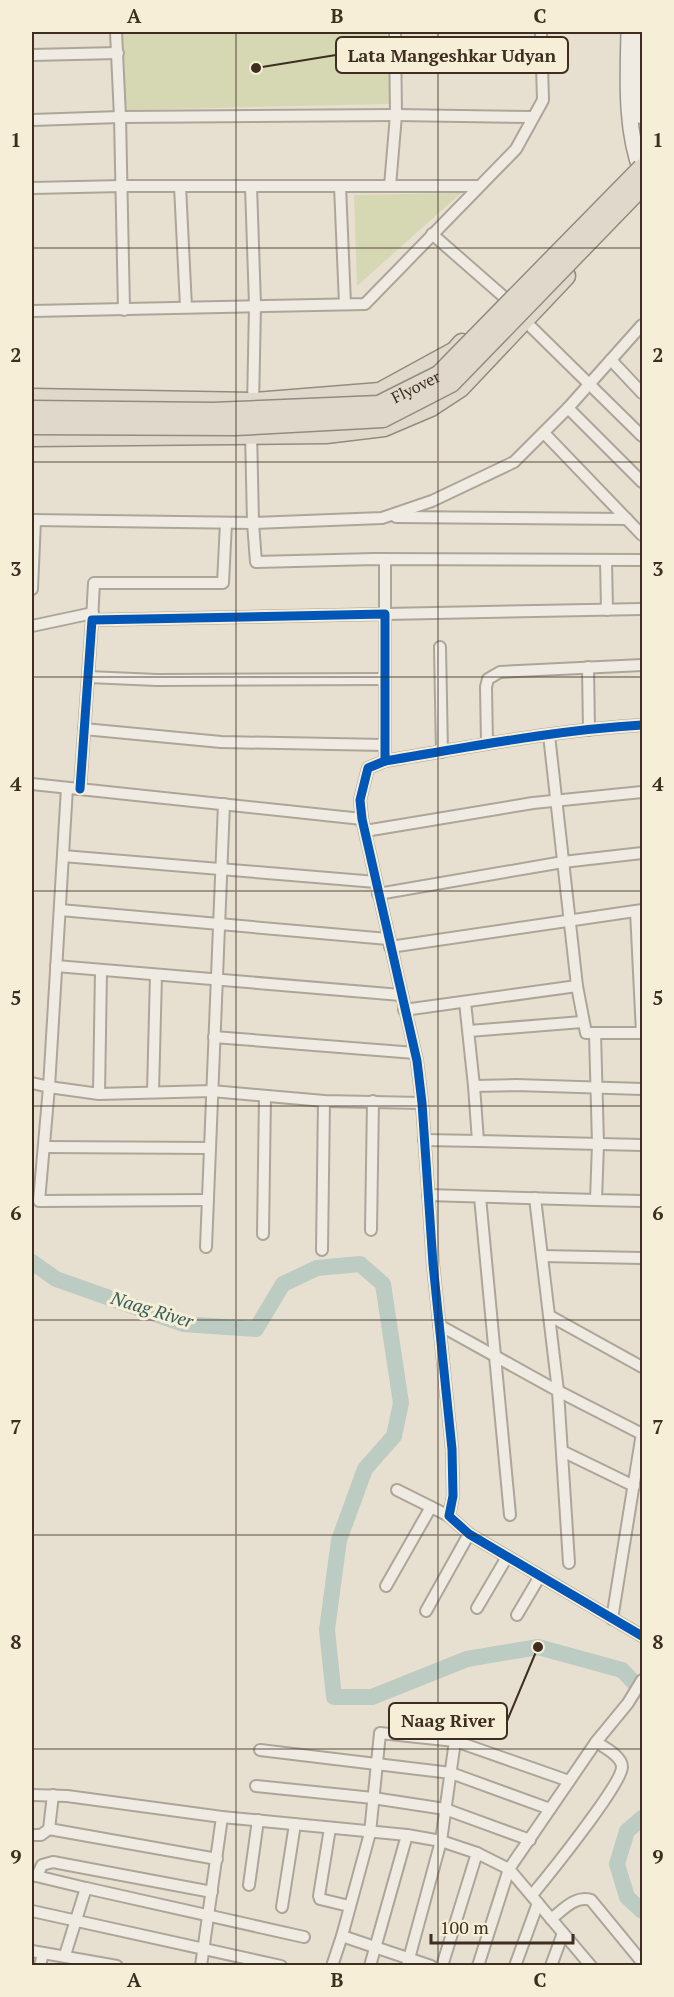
<svg xmlns="http://www.w3.org/2000/svg" width="674" height="1997" viewBox="0 0 674 1997" font-family="'PT Serif',serif">
<style>
.green{fill:#d6d7b3}
.lines{fill:none;stroke-linecap:round;stroke-linejoin:round}
.river{stroke:#bcccc2;stroke-width:16}
.minor-casing{stroke:#ada599;stroke-width:14}
.secondary-casing{stroke:#9c958a;stroke-width:18}
.trunk-casing{stroke:#928b80;stroke-width:21}
.minor{stroke:#efebe3;stroke-width:10}
.secondary{stroke:#efebe3;stroke-width:15}
.trunk{stroke:#e0d9cb;stroke-width:18}
.trunk-bridge-casing{stroke:#928b80;stroke-width:21;stroke-linecap:butt}
.trunk-bridge{stroke:#e0d9cb;stroke-width:18}
.cycleway-casing{stroke:#f7eed8;stroke-width:13}
.cycleway{stroke:#0057b8;stroke-width:9}
.grid{fill:none;stroke:#3d2e20;stroke-width:1.5;stroke-opacity:0.55}
.labels{text-anchor:middle;stroke-width:6;stroke-linejoin:round;paint-order:stroke}
.street-label{font-size:16px;fill:#3d2e20;stroke:#f7eed8}
.water-label{font-size:18px;font-style:italic;fill:#2f5d5a;stroke:#f7eed8}
.leader{fill:none;stroke:#3d2e20;stroke-width:2}
.callout-dot{fill:#3d2e20;stroke:#f7eed8;stroke-width:2}
.callout{fill:#f7eed8;stroke:#3d2e20;stroke-width:2}
.callout-label{font-size:18px;text-anchor:middle;font-weight:bold;fill:#3d2e20}
.neatline{fill:none;stroke:#3d2e20;stroke-width:2}
.grid-label{font-size:20px;text-anchor:middle;font-weight:bold;fill:#3d2e20}
</style>
<rect width="100%" height="100%" fill="#e7e0d1"/>
<g class="green">
<path d="M 123,32 L 387,32 L 390,104 L 126,110 Z"/>
<path d="M 461,193 L 357,286 L 354,195 Z"/>
</g>
<g class="lines">
<g class="river">
<path d="M 32,1262 L 56,1279 L 183,1324 L 256,1329 L 283,1284 L 317,1268 L 360,1264 L 383,1284 L 401,1403 L 394,1436 L 365,1469 L 339,1540 L 327,1630 L 334,1697 L 372,1697 L 467,1659 L 538,1647 L 622,1670 L 642,1691"/>
<path d="M 642,1818 L 627,1831 L 617,1864 L 627,1897 L 642,1911"/>
</g>
<defs>
<g id="minor">
<path d="M 116,32 L 120,117 L 396,115 L 533,117"/>
<path d="M 32,55 L 118,53"/>
<path d="M 32,120 L 120,117 L 124,310"/>
<path d="M 180,186 L 186,307"/>
<path d="M 251,186 L 255,305 L 253,407"/>
<path d="M 340,186 L 345,304"/>
<path d="M 390,186 L 396,115 L 395,32"/>
<path d="M 32,188 L 122,186 L 479,186"/>
<path d="M 432,234 L 504,297"/>
<path d="M 32,311 L 365,304 L 516,149 L 543,100 L 541,32"/>
<path d="M 525,321 L 642,436"/>
<path d="M 611,360 L 642,393"/>
<path d="M 568,408 L 642,482"/>
<path d="M 251,431 L 253,523 L 382,518 L 432,501 L 514,462 L 568,408 L 642,325"/>
<path d="M 544,433 L 642,535"/>
<path d="M 396,517 L 627,519"/>
<path d="M 32,520 L 253,523 L 256,562 L 374,559 L 642,560"/>
<path d="M 385,559 L 385,614 L 642,609"/>
<path d="M 606,560 L 607,610"/>
<path d="M 32,589 L 35,520"/>
<path d="M 92,620 L 94,583 L 223,583 L 226,523"/>
<path d="M 32,626 L 93,613"/>
<path d="M 440,647 L 442,752"/>
<path d="M 588,667 L 589,730"/>
<path d="M 88,677 L 157,680 L 385,679"/>
<path d="M 84,729 L 221,742 L 385,745"/>
<path d="M 487,744 L 486,687 L 488,679 L 500,672 L 642,665"/>
<path d="M 385,761 L 368,768 L 360,800 L 362,819 L 417,1061 L 422,1103 L 433,1264 L 452,1449 L 453,1496 L 449,1516 L 469,1534 L 642,1636"/>
<path d="M 32,784 L 362,819"/>
<path d="M 67,788 L 49,1087 L 99,1094 L 212,1091 L 324,1101 L 422,1103"/>
<path d="M 80,789 L 92,620 L 385,614 L 385,761 C 470,747 556,730 642,725"/>
<path d="M 365,831 L 533,803 L 642,792"/>
<path d="M 63,856 L 376,882"/>
<path d="M 378,894 L 563,862 L 642,853"/>
<path d="M 60,910 L 388,939"/>
<path d="M 636,911 L 642,1033"/>
<path d="M 390,947 L 642,910"/>
<path d="M 56,966 L 401,995"/>
<path d="M 577,986 L 586,1033 L 642,1033"/>
<path d="M 465,1002 L 474,1086 L 516,1085 L 642,1089"/>
<path d="M 404,1010 L 577,986 L 549,735"/>
<path d="M 469,1031 L 582,1022"/>
<path d="M 595,1033 L 598,1144 L 596,1200 L 642,1201"/>
<path d="M 214,1037 L 415,1053"/>
<path d="M 32,1083 L 49,1087 L 39,1201 L 208,1200"/>
<path d="M 474,1086 L 478,1141 L 642,1145"/>
<path d="M 153,1092 L 156,975"/>
<path d="M 99,1094 L 101,970"/>
<path d="M 424,1140 L 478,1141"/>
<path d="M 44,1147 L 210,1148"/>
<path d="M 428,1195 L 596,1200"/>
<path d="M 480,1197 L 510,1515"/>
<path d="M 535,1198 L 558,1391 L 569,1563"/>
<path d="M 371,1230 L 373,1101"/>
<path d="M 263,1234 L 265,1096"/>
<path d="M 206,1247 L 224,804"/>
<path d="M 322,1250 L 324,1101"/>
<path d="M 542,1256 L 642,1258"/>
<path d="M 550,1316 L 642,1367"/>
<path d="M 439,1325 L 558,1391 L 642,1434"/>
<path d="M 562,1451 L 634,1486"/>
<path d="M 397,1490 L 449,1516"/>
<path d="M 386,1586 L 431,1507"/>
<path d="M 477,1608 L 507,1557"/>
<path d="M 426,1611 L 469,1534"/>
<path d="M 517,1615 L 540,1576"/>
<path d="M 612,1619 L 642,1433"/>
<path d="M 455,1741 L 569,1781"/>
<path d="M 260,1750 L 451,1773 L 550,1809"/>
<path d="M 256,1786 L 373,1798 L 445,1809 L 530,1840"/>
<path d="M 32,1795 L 67,1796 L 222,1817 L 407,1835 L 441,1841 L 477,1853 L 442,1966"/>
<path d="M 330,1828 L 319,1896 L 320,1899 L 349,1906"/>
<path d="M 49,1829 L 217,1859"/>
<path d="M 32,1835 L 41,1835 L 49,1829 L 53,1795"/>
<path d="M 477,1853 L 509,1869 L 478,1966"/>
<path d="M 32,1875 L 86,1888"/>
<path d="M 37,1876 L 42,1865 L 53,1862 L 212,1892"/>
<path d="M 249,1885 L 258,1820"/>
<path d="M 532,1895 C 547,1877 622,1784 622,1767 C 622,1756 604,1747 596,1742"/>
<path d="M 282,1907 L 295,1824"/>
<path d="M 32,1911 L 281,1966"/>
<path d="M 551,1919 C 563,1910 575,1895 591,1900 L 642,1962"/>
<path d="M 342,1936 L 370,1833 L 380,1733 L 455,1741 L 441,1841 L 407,1966"/>
<path d="M 32,1951 L 117,1966"/>
<path d="M 65,1955 L 86,1888 L 304,1937"/>
<path d="M 40,1966 L 43,1953"/>
<path d="M 201,1966 L 222,1817"/>
<path d="M 332,1966 L 342,1936 L 431,1966"/>
<path d="M 370,1966 L 407,1835"/>
<path d="M 515,1966 L 538,1903"/>
<path d="M 551,1966 L 563,1933"/>
<path d="M 591,1966 L 509,1869 L 596,1742 L 628,1703 L 642,1680"/>
</g>
<g id="secondary">
<path d="M 629,32 C 628,78 625,130 642,173"/>
<path d="M 640,32 L 642,116"/>
</g>
<g id="trunk">
<path d="M 32,398 L 253,402 L 380,392 L 455,351 L 462,343"/>
<path d="M 32,437 L 326,434 L 384,427 L 431,407 L 460,388 L 566,276"/>
</g>
</defs>
<use href="#minor" class="minor-casing"/>
<use href="#secondary" class="secondary-casing"/>
<use href="#trunk" class="trunk-casing"/>
<use href="#minor" class="minor"/>
<use href="#secondary" class="secondary"/>
<use href="#trunk" class="trunk"/>
<defs>
<g id="trunk-bridge">
<path id="s1" d="M 32,410 L 213,412 L 379,405 L 439,375 L 642,168"/>
<path d="M 32,425 L 235,426 L 383,418 L 451,383 L 642,186"/>
</g>
</defs>
<use href="#trunk-bridge" class="trunk-bridge-casing"/>
<use href="#trunk-bridge" class="trunk-bridge"/>
<defs>
<g id="cycleway">
<path d="M 385,761 L 368,768 L 360,800 L 362,819 L 417,1061 L 422,1103 L 433,1264 L 452,1449 L 453,1496 L 449,1516 L 469,1534 L 642,1636"/>
<path d="M 80,789 L 92,620 L 385,614 L 385,761 C 470,747 556,730 642,725"/>
</g>
</defs>
<use href="#cycleway" class="cycleway-casing"/>
<use href="#cycleway" class="cycleway"/>
</g>
<path class="grid" d="M 236,32 L 236,1966M 438,32 L 438,1966M 32,248 L 642,248M 32,462 L 642,462M 32,677 L 642,677M 32,891 L 642,891M 32,1106 L 642,1106M 32,1320 L 642,1320M 32,1535 L 642,1535M 32,1749 L 642,1749"/>
<g class="labels">
<g class="street-label">
<text dy="6" stroke="none"><textPath href="#s1" startOffset="388">Flyover</textPath></text>
</g>
<g class="water-label">
<text transform="translate(152 1310) rotate(17)" y="6">Naag River</text>
</g>
</g>
<path class="leader" d="M256 68L336 55M538 1647L507 1721"/>
<g class="callout-dot">
<circle cx="256" cy="68" r="6"/>
<circle cx="538" cy="1647" r="6"/>
</g>
<g class="callout">
<rect x="336" y="37" width="232" height="36" rx="6"/>
<rect x="389" y="1703" width="118" height="36" rx="6"/>
</g>
<g class="callout-label">
<text x="452" y="62">Lata Mangeshkar Udyan</text>
<text x="448" y="1727">Naag River</text>
</g>
<rect width="674" height="1997" fill="none" stroke="#f7eed8" stroke-width="66"/>
<path d="M431 1934v9h142v-9" fill="none" stroke="#3d2e20" stroke-width="3"/>
<text x="440" y="1934" font-size="18" fill="#3d2e20" stroke="#f7eed8" stroke-width="4.5" paint-order="stroke">100 m</text>
<rect x="33" y="33" width="608" height="1931" class="neatline"/>
<g class="grid-label">
<text x="134" y="23">A</text>
<text x="337" y="23">B</text>
<text x="540" y="23">C</text>
<text x="16" y="147">1</text>
<text x="658" y="147">1</text>
<text x="16" y="362">2</text>
<text x="658" y="362">2</text>
<text x="16" y="576">3</text>
<text x="658" y="576">3</text>
<text x="16" y="791">4</text>
<text x="658" y="791">4</text>
<text x="16" y="1005">5</text>
<text x="658" y="1005">5</text>
<text x="16" y="1220">6</text>
<text x="658" y="1220">6</text>
<text x="16" y="1434">7</text>
<text x="658" y="1434">7</text>
<text x="16" y="1649">8</text>
<text x="658" y="1649">8</text>
<text x="16" y="1864">9</text>
<text x="658" y="1864">9</text>
<text x="134" y="1987">A</text>
<text x="337" y="1987">B</text>
<text x="540" y="1987">C</text>
</g>
</svg>
